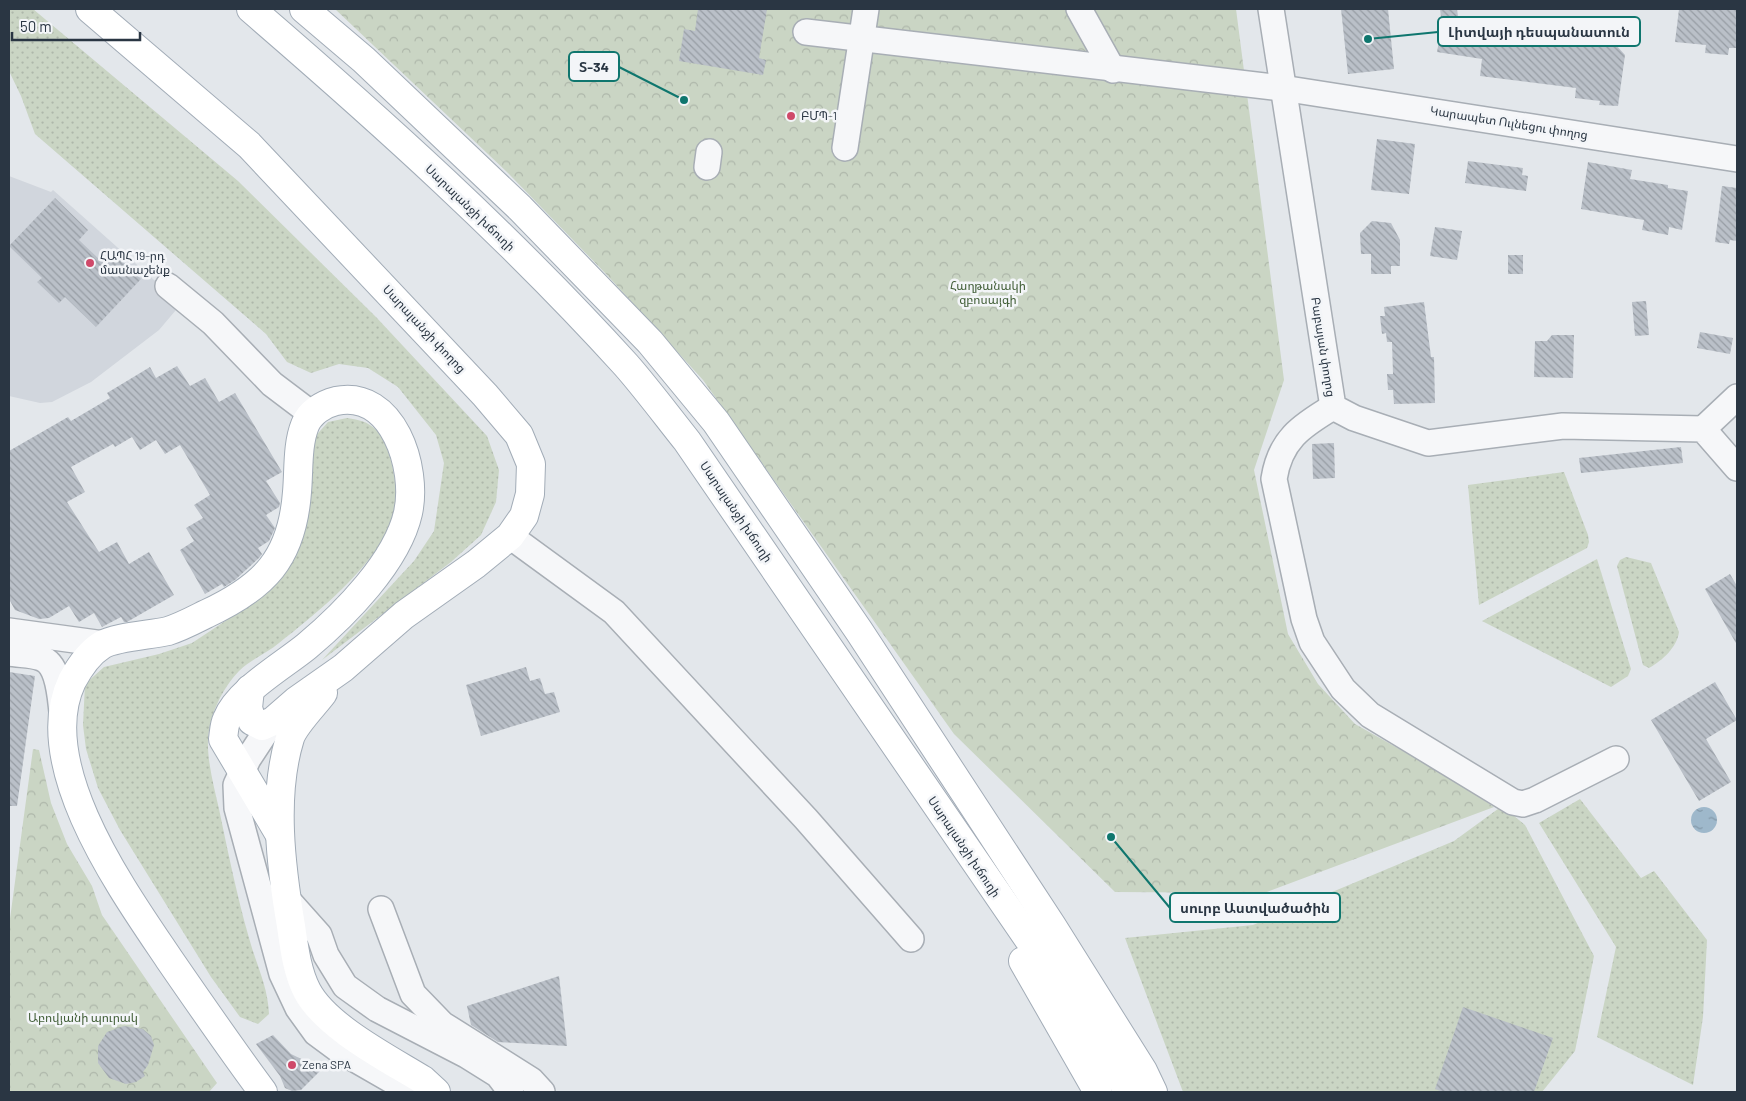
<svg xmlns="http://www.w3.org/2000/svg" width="1746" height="1101" viewBox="0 0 1746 1101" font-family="Barlow,'Noto Sans Armenian',sans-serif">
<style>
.built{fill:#d1d6dd}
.grass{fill:url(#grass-dots)}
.park{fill:url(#park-crowns)}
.water{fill:url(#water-ripples)}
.building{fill:url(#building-back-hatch)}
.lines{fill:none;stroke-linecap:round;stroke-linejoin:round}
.minor-casing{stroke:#a8aeb5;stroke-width:28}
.major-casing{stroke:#a2acb7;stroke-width:30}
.minor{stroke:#f6f7f9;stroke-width:25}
.major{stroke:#fff;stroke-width:28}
.poi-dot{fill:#cf4969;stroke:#f3f5f8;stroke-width:2}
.labels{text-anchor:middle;stroke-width:5;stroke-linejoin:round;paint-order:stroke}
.poi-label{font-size:12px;fill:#2a3643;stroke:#f3f5f8;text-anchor:start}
.street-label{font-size:12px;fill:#2a3643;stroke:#f3f5f8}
.park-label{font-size:12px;fill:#425f38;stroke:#f3f5f8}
.leader{fill:none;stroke:#0f766e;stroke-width:2}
.callout-dot{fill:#0f766e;stroke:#f3f5f8;stroke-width:2}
.callout{fill:#f3f5f8;stroke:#0f766e;stroke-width:2}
.callout-label{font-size:14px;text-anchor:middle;font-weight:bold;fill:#2a3643}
</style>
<defs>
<pattern id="grass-dots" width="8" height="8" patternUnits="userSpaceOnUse" patternTransform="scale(1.25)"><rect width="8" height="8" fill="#cad5c4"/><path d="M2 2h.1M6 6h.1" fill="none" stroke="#aeb7aa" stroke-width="1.8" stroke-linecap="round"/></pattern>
<pattern id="park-crowns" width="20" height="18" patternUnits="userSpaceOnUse" patternTransform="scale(1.25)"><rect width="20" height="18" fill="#cad5c4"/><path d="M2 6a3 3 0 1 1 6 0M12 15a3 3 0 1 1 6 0" fill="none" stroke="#aeb7aa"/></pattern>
<pattern id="water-ripples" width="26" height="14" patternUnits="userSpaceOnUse" patternTransform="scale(1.25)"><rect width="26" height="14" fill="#9eb8cb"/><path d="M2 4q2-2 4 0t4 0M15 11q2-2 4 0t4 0" fill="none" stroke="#8196a6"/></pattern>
<pattern id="building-back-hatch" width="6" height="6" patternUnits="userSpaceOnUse" patternTransform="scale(1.25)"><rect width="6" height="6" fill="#bac0c8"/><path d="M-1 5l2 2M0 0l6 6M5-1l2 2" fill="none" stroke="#979da4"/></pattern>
</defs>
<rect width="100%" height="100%" fill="#e3e7eb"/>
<path class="built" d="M 9,176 L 51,192 L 53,190 L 181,304 L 159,330 L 91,382 L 52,402 L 40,403 L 9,396 Z"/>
<g class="grass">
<path d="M 9,9 L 33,9 L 238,181 L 376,317 L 487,436 L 499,470 L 496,502 L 481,535 L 451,562 L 322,660 L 414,561 L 434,531 L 444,463 L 436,435 L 398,387 L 368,368 L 339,364 L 311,373 L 287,362 L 266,334 L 35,134 L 21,96 L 9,71 Z"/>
<path d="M 347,418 C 372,421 381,430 389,454 C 395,472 400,505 393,524 C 392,530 386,535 383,540 C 356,581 317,613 279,643 C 267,653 250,660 239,671 C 222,689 210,714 208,739 C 207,761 214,787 219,809 C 228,852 237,896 249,938 C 256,964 268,986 269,1014 L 258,1024 L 240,1017 L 211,977 L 120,830 L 98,788 L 86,749 L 83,725 L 85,684 L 104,667 L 159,654 L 192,643 L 257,600 L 306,516 L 312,488 L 312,440 L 328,422 Z"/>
<path d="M 1564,472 L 1588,535 L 1589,542 L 1587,548 L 1479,605 L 1468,485 Z"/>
<path d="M 1626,557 L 1651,563 L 1679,632 C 1677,647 1663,660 1649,668 L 1643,665 L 1617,566 L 1620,560 Z"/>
<path d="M 1597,559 L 1631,669 L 1628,676 L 1611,687 L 1482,621 Z"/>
<path d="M 1580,799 L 1641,878 L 1654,871 L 1707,940 L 1703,1017 L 1693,1085 L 1597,1037 L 1616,947 L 1539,823 Z"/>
<path d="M 1502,806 L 1525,825 L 1594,956 L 1575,1051 L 1542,1092 L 1183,1092 L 1125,938 L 1253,925 L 1454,841 Z"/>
</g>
<g class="park">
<path d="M 335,9 L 1236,9 L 1284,380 L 1254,470 L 1288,634 L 1318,684 L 1355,724 L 1449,777 L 1494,807 L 1264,893 L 1115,892 L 954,734 L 703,380 L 607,275 L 508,173 Z"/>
<path d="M 33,749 L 39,750 L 51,803 L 67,844 L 92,886 L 102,915 L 217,1083 L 209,1092 L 9,1092 L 9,926 Z"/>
</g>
<circle class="water" cx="1704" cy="820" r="13"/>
<g class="building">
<path d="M 698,9 L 767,9 L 759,58 L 766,60 L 763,75 L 679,61 L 684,29 L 695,31 Z"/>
<path d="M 1341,9 L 1388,9 L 1394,69 L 1348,74 Z"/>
<path d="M 1440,9 L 1457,9 L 1461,38 L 1473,39 L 1473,42 L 1528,47 L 1529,33 L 1616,45 L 1625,55 L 1618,106 L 1599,105 L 1600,101 L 1575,98 L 1576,88 L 1480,76 L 1482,59 L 1437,52 L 1442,25 Z"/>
<path d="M 1679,9 L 1737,9 L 1737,48 L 1729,48 L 1728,55 L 1705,53 L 1706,45 L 1675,42 Z"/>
<path d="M 1377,139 L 1415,144 L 1409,194 L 1371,190 Z"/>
<path d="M 1468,161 L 1523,168 L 1522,175 L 1528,176 L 1526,191 L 1465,183 Z"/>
<path d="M 1588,162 L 1632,170 L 1630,179 L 1668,185 L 1668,188 L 1688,191 L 1682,230 L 1669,227 L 1668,235 L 1642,230 L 1644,220 L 1581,209 Z"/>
<path d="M 1722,186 L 1737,188 L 1737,241 L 1730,240 L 1729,244 L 1715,242 Z"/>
<path d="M 55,198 L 88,230 L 79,240 L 101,261 L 111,250 L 141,279 L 96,327 L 65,297 L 59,303 L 37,282 L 42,278 L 9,246 Z"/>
<path d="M 1372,221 L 1391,223 L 1400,240 L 1400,266 L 1391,266 L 1391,274 L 1371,274 L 1371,254 L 1361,254 L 1360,233 Z"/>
<path d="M 1435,227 L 1462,231 L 1457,260 L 1430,256 Z"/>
<rect x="1508" y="255" width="15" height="19"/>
<path d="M 1646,301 L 1649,335 L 1635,336 L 1632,302 Z"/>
<path d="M 1424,302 L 1431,357 L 1434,357 L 1435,403 L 1394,404 L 1393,390 L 1388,390 L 1387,374 L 1393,374 L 1392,342 L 1387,342 L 1386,333 L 1382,334 L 1380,316 L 1385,316 L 1384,307 Z"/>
<path d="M 1700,332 L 1733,338 L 1730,354 L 1697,348 Z"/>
<path d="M 1552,335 L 1574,335 L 1573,378 L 1534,377 L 1535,341 L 1547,341 Z"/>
<path d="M 177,366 L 190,386 L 205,378 L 219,402 L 235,393 L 282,472 L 266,481 L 280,503 L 279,507 L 266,515 L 275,528 L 269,541 L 258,548 L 262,554 L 259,558 L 235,580 L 224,587 L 222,584 L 205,594 L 180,550 L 194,541 L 186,528 L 203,518 L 194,505 L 210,495 L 180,445 L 165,454 L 156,440 L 140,450 L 132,437 L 115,447 L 113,444 L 71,467 L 85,492 L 67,502 L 99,552 L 117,542 L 129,564 L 149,552 L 174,595 L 127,622 L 124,622 L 121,617 L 102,627 L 94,613 L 79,622 L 69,606 L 49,618 L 39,619 L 15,610 L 9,599 L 9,451 L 68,417 L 71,421 L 110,398 L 107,393 L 150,367 L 156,378 Z"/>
<path d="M 1334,443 L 1335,478 L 1313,479 L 1312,444 Z"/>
<path d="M 1681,447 L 1683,463 L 1581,473 L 1579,458 Z"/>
<path d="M 1730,574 L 1737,586 L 1737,645 L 1705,589 Z"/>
<path d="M 526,667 L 530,681 L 540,678 L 545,694 L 554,692 L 560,712 L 481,736 L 466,685 Z"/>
<path d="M 9,672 L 35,676 L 17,806 L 9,806 Z"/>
<path d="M 1715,682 L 1737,720 L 1706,739 L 1731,782 L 1699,801 L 1651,720 Z"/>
<path d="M 559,976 L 567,1046 L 498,1042 L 471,1025 L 467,1006 Z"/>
<path d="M 1463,1007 L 1553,1038 L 1534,1092 L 1443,1092 L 1435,1089 Z"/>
<path d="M 124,1026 L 143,1029 L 151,1036 L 154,1045 L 148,1065 L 143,1072 L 145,1076 L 136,1082 L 126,1084 L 109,1078 L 98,1063 L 98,1046 L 107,1032 Z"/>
<path d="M 273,1035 L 291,1054 L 322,1069 L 301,1090 L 292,1091 L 285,1088 L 280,1076 L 256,1044 Z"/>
</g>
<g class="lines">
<defs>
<g id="minor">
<path d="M 1079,9 L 1113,70"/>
<path d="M 1271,9 L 1333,407 L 1354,418 L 1428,443 L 1563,426 L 1703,429 L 1737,468"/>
<path d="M 806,32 L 1282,88 L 1737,159"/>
<path d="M 845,148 L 866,9"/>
<path d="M 707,167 L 709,152"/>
<path d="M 168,286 L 213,323 L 272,384 L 313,415"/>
<path d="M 1333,407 C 1301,426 1280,440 1274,479 L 1304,619 L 1312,642 L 1343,689 L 1370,715 L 1513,802 L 1523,804 L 1535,800 L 1616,759"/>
<path d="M 1703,429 L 1737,397"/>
<path d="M 510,536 L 614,612 L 806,819 L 911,939"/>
<path d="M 9,631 L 104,644"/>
<path d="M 9,653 C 19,655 31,654 41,658 C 59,664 60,696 62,712"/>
<path d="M 273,721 L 248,759 L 236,785 L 237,808 L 282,974 L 298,1008 L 316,1033 L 339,1050 L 412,1092"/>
<path d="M 286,898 L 319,935 L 326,955 L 345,986 L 377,1009 L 466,1055 L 498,1075 L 511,1092"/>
<path d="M 381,909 L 413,994 L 442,1024 L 531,1080 L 542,1092"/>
</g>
<g id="major">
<path d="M 90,9 L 249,145 L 485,395 L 519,435 L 531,464 L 530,494 L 524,516 L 510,536 L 476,564 L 404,615 L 343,668 L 296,701 L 273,721 L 262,726 L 252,721 L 248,708 L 250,689"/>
<path d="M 251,9 C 381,121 510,237 626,365 C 647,389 667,416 687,441 L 1095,1036 L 1129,1092"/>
<path d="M 304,9 L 364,60 L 520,208 L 650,342 L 716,422 L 859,631 L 1052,926 L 1143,1071 L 1153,1092"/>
<path d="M 323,693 C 315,704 294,725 290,738 C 272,796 281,867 291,926 C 294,947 297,972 307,991 C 326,1027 389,1059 423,1080 L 436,1092"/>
<path d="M 1023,961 L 1098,1092"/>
<path d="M 263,1092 C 231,1049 200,1004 169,959 C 124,892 32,765 72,681 C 79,668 89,653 102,645 C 115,637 151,635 168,631 C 181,627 194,620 206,614 C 264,587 292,559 297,492 C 299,470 297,445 305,425 C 310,412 324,404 336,401 C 393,389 418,468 408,513 C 397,562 344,615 307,646 C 284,665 238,691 227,719 C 224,725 224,732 223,739 L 280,835"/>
</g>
</defs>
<use href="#minor" class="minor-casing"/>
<use href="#major" class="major-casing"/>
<use href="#minor" class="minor"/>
<use href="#major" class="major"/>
</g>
<g class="poi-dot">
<circle cx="791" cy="116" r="5"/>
<circle cx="90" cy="263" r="5"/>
<circle cx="292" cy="1065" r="5"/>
</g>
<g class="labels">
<g class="poi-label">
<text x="801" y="120">ԲՄՊ-1</text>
<text x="100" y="260">ՀԱՊՀ 19-րդ<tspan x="100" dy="14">մասնաշենք</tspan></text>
<text x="302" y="1069">Zena SPA</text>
</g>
<g class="street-label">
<text transform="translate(1509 123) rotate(9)" y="4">Կարապետ Ուլնեցու փողոց</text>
<text transform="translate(470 208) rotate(44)" y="4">Սարալանջի խճուղի</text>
<text transform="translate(424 329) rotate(47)" y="4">Սարալանջի փողոց</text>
<text transform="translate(1323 347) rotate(81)" y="4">Բաբայան փողոց</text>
<text transform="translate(736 512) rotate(56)" y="4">Սարալանջի խճուղի</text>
<text transform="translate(964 847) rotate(56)" y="4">Սարալանջի խճուղի</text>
</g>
<g class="park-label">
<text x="988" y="290">Հաղթանակի<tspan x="988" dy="14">զբոսայգի</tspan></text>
<text x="83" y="1022">Աբովյանի պուրակ</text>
</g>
</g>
<path class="leader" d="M1368 39L1438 32M684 100L619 67M1111 837L1170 908"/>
<g class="callout-dot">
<circle cx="1368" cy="39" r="5"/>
<circle cx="684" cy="100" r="5"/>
<circle cx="1111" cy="837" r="5"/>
</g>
<g class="callout">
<rect x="1438" y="17" width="202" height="29" rx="5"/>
<rect x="569" y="52" width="50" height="29" rx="5"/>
<rect x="1170" y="893" width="170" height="29" rx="5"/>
</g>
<g class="callout-label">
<text x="1539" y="37">Լիտվայի դեսպանատուն</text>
<text x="594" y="72">Տ-34</text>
<text x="1255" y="913">սուրբ Աստվածածին</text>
</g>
<rect width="1746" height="1101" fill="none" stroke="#2a3643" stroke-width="20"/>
<path d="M12 32v8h128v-8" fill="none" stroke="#2a3643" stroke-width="2.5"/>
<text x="20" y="32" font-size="15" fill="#2a3643" stroke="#f3f5f8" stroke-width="4" paint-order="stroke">50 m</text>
</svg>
